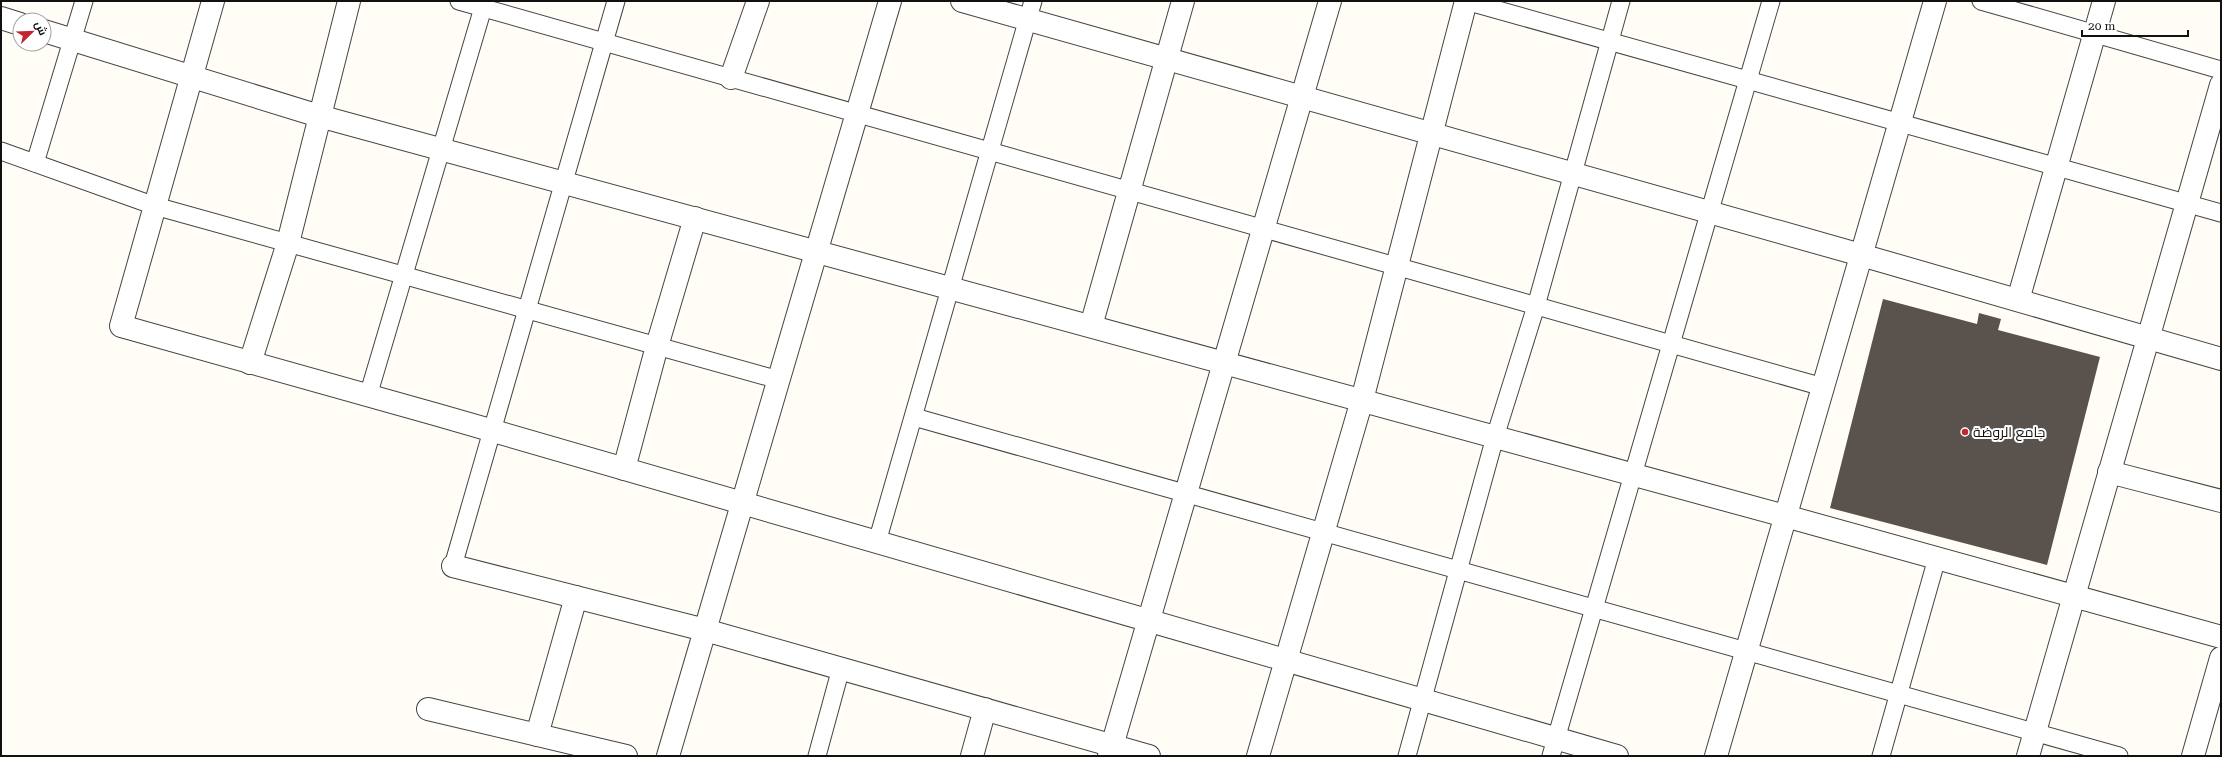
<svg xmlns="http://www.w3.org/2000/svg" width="2222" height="757" viewBox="0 0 2222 757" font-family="'Roboto Serif',Cairo,serif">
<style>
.building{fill:#5a524d}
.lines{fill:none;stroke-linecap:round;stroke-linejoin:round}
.lane-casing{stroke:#444;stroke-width:19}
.street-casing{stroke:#444;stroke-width:24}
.lane{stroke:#fff;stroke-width:17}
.street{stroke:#fff;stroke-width:22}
.poi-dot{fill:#c4262e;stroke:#fff;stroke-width:1.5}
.labels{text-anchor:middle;stroke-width:4;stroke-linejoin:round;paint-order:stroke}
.poi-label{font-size:14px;fill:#111;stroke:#fff;text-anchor:start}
</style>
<rect width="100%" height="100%" fill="#fffdf5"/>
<path class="building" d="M 1883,299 L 1977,324 L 1979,313 L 2001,319 L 1998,330 L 2100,357 L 2047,565 L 1830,508 Z"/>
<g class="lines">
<defs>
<g id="lane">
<path d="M 459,1 L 1823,387"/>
<path d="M 1466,1 L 2221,213"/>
<path d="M 1981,1 L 2221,70"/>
<path d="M 1,151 L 155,206 L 779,380"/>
<path d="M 35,163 L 84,1"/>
<path d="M 368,396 L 485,1"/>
<path d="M 914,417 L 2119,756"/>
<path d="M 877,542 L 1033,1"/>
<path d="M 453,566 L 616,1"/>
<path d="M 817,756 L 841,668"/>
<path d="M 1407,756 L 1495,437 L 1536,306 L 1621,1"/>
<path d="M 1551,756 L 1771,1"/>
<path d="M 1881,756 L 1937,558"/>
</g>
<g id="street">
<path d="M 213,1 L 121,326 L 438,415 L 1617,756"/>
<path d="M 962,1 L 1861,255 L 2221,359"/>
<path d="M 1,18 L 20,24"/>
<path d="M 44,31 L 319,116 L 1785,516 L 2221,637"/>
<path d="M 731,78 L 758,1"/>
<path d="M 2018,300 L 2104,1"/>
<path d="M 1091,326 L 1183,1"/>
<path d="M 250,363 L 288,243 L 349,1"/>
<path d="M 624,469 L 657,346 L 695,218"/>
<path d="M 2109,472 L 2221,501"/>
<path d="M 453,566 L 705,630 L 1149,756"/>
<path d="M 428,709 L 626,756"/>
<path d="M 537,735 L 576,597"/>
<path d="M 668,756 L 890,1"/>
<path d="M 972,756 L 985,709"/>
<path d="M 1109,756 L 1330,1"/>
<path d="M 1258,756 L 1362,400 L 1466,1"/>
<path d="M 1716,756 L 1935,1"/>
<path d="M 2028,756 L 2221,85"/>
<path d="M 2193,756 L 2221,658"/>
</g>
</defs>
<use href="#lane" class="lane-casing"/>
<use href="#street" class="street-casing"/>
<use href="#lane" class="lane"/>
<use href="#street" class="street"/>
</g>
<circle class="poi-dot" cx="1965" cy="432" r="4"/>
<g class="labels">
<g class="poi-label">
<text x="1973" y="437">جامع الروضة</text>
</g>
</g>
<rect width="2222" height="757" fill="none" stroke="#111111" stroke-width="4"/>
<g transform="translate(32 32) rotate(67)"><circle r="19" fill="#ffffff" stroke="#a0a0a0"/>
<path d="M0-3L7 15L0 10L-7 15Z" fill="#c4262e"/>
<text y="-6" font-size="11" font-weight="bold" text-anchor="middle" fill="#111111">ش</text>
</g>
<path d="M2082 30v6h106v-6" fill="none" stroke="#111111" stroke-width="2"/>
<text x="2088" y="30" font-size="12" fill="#111111" stroke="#ffffff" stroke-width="3" paint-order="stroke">20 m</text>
</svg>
